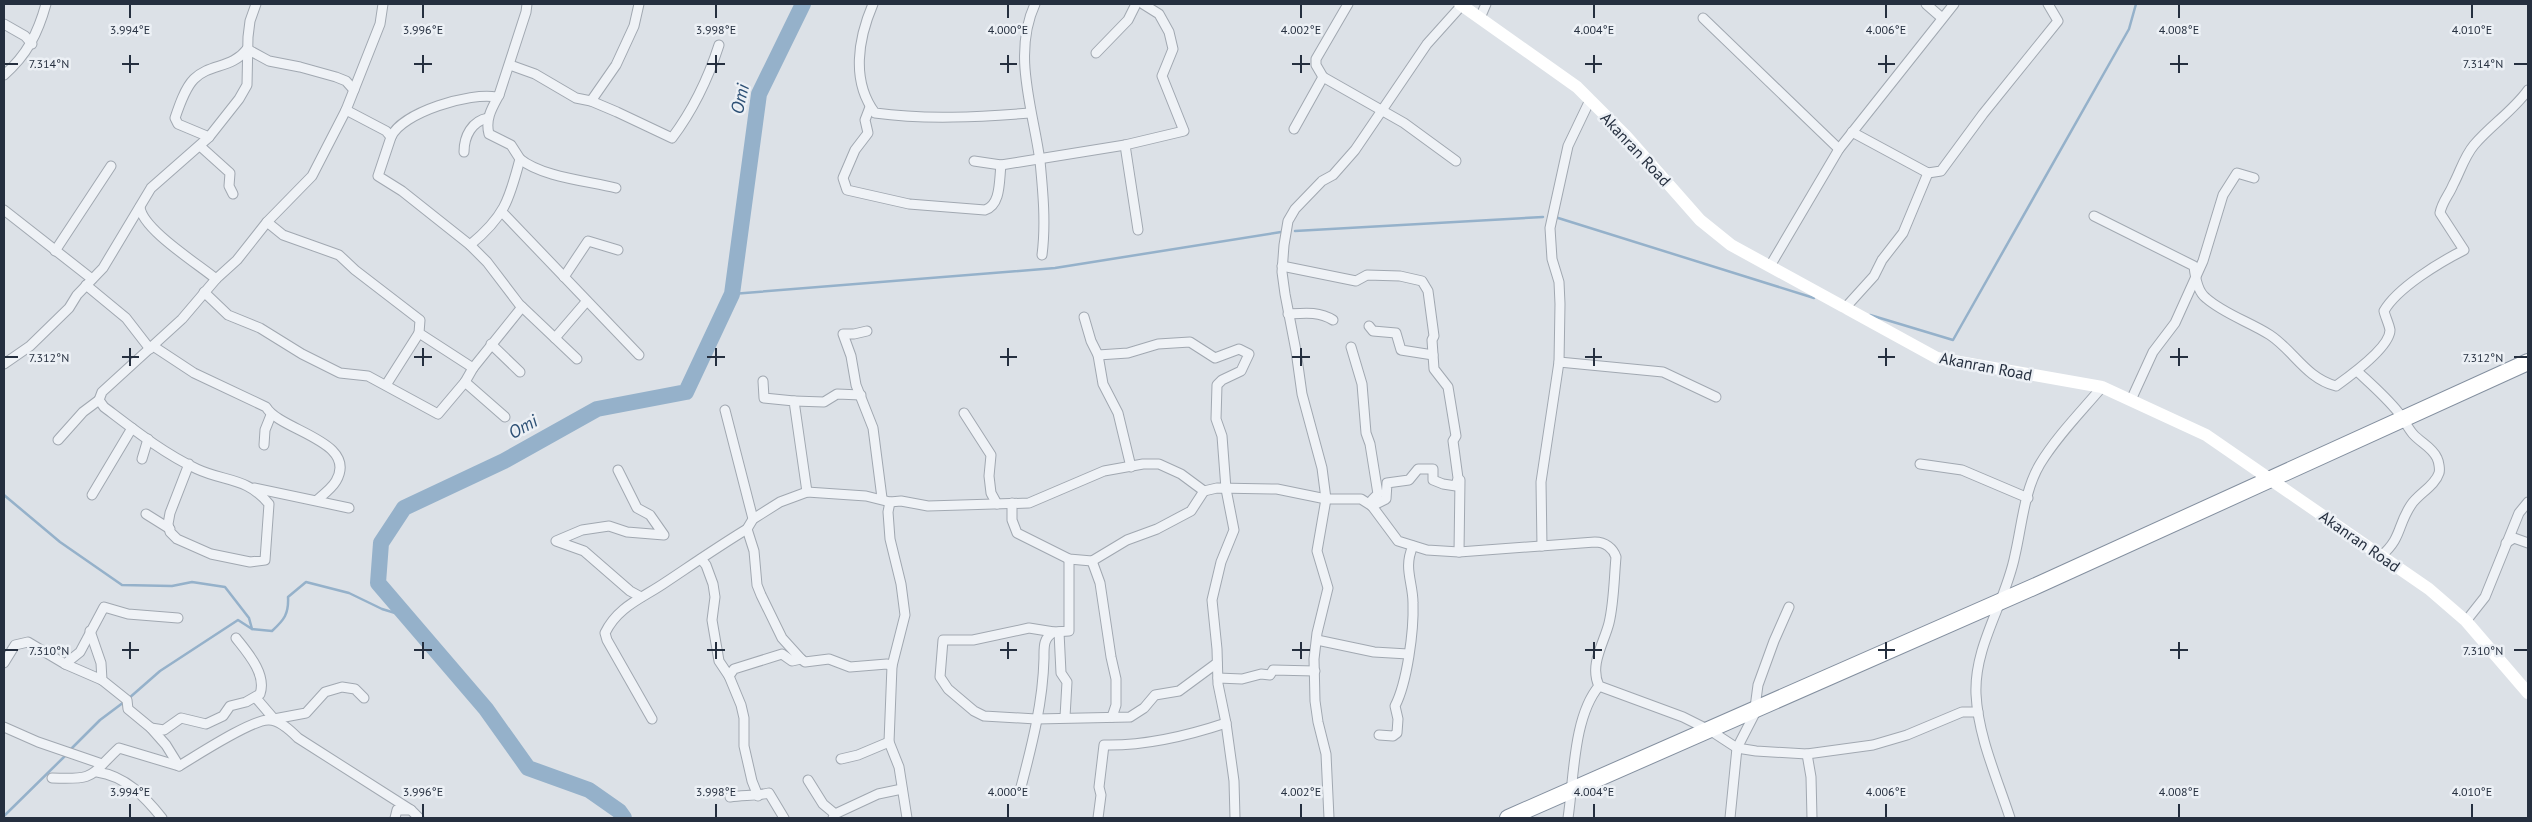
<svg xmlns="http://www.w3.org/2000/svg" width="2532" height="822" viewBox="0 0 2532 822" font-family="'PT Sans',sans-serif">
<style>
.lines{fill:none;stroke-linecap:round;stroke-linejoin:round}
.stream{stroke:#95b1ca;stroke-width:2.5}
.river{stroke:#95b1ca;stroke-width:16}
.street-casing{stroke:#a1a8b1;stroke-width:11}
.highway-casing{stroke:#838f9f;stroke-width:18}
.street{stroke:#eff2f6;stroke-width:9}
.secondary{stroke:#fff;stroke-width:12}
.highway{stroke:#fff;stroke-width:16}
.ticks{fill:none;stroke:#252f3f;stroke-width:2}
.labels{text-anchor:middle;stroke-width:5;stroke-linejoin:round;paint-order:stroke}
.street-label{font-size:16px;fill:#252f3f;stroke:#ecf0f5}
.water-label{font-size:18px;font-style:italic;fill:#2d5075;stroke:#ecf0f5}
.ticks-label{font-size:12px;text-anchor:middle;fill:#252f3f;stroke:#ecf0f5;stroke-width:5;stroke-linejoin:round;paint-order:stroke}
</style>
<rect width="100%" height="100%" fill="#dce1e7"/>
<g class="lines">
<g class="stream">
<path d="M 1555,217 L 1814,298"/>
<path d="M 1295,231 L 1543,217"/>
<path d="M 732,294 L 1055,268 L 1281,232"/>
<path d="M 1870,315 L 1953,340 L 2129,29 L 2136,4"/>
<path d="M 4,495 L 60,542 L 122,585 L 172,586 L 192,582 L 225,587 L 249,618 L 252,629"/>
<path d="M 128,699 L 160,671 L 238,620 L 252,629 L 272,631 C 284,620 289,614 288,597 L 306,582 L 349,593 L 382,609 L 405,616"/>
<path d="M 70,750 L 100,720 L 124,702"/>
<path d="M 4,816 L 67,754"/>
</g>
<path class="river" d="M 624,818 L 619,811 L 589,790 L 528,768 L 486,709 L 378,583 L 381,543 L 404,508 L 504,461 L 597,409 L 686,392 L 732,294 L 759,94 L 803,4"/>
<defs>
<g id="street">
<path d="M 383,4 L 380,24 L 346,110 L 386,131 L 391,137 L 378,176 L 402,191 L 470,245 L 487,262 L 519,304 L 577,359"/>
<path d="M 873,4 C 858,39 851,81 875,113 C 926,120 979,117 1030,113"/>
<path d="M 1035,4 C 1012,54 1033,109 1040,161 C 1043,192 1046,224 1042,255"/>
<path d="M 1926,4 L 1942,18"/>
<path d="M 1480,18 L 1486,4"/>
<path d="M 1703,18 L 1839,149"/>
<path d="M 4,24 L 25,36 L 32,44"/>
<path d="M 1096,53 L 1128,20 L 1136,4"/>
<path d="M 510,65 L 535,74 L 576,98 L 591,101 L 617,112 L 672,138 C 693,110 708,79 719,45"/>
<path d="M 4,75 C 27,55 38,33 46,4"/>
<path d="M 1323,77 L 1404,123 L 1456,161"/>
<path d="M 591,101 L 616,65 L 634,26 L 639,4"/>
<path d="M 870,107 L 865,120 L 868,133 L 855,150 L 843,178 L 847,190 L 909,204 L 985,210 C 1001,205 999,181 1001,165"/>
<path d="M 1294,129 L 1323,77 L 1316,65 L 1316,59 L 1348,4"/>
<path d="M 1852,132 L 1928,173 L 1941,171 L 1983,114 L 2058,21 L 2048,4"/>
<path d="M 209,137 L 178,124 L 175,118 C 179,106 185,88 194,79 C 210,63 232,69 247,49 L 269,61 L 300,67 L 336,77 L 346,81 L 354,90"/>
<path d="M 391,137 C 402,112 471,92 496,97 L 499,95 L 526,12 L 527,4"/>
<path d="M 1125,145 L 1138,230"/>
<path d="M 200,146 L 230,173 L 229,186 L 233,194"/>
<path d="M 464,152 C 464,136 472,121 488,118"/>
<path d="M 520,159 C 542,177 588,181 616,188"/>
<path d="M 974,161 L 1001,165 L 1125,145 L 1184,131 L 1162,76 L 1173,49 L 1169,32 L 1159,14 L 1143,4"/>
<path d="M 140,207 C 142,229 198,264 216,279"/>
<path d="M 4,210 L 92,279"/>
<path d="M 502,212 L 639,355"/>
<path d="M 2094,216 L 2194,266 C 2195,276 2198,292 2206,298 C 2224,314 2250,322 2270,335 C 2294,351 2306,378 2336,386 C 2350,376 2390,347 2390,330 C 2389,324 2385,316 2384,311 C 2397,288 2440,262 2464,250 L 2440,213 C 2442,202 2449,195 2453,185 C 2460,172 2464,157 2474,145 C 2491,125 2513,111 2528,90"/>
<path d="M 267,222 L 283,235 L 339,255 L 355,270 L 420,320 L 419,333 L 473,368 L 465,382 L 505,417"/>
<path d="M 470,245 C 504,217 509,201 520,159 L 511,145 L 489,134 C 485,119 492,108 499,95"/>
<path d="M 55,251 L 111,166"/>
<path d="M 1282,266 L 1356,281 L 1367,275 L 1400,276 L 1422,281 L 1428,291 L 1434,336 L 1432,340 L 1434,369 L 1448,387 L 1456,436 L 1453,441 L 1458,478 L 1456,486 L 1443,484 L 1433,480 L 1433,469 L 1418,469 L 1409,480 L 1387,483 L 1386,499 L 1372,506"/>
<path d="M 1770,266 L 1839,149 L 1954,4"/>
<path d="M 564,277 L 588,241 L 618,250"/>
<path d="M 86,285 L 126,318 L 150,349"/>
<path d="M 204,292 L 228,315 L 260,328 L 302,354 L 340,373 L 368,376 L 438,414 L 465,382"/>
<path d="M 1845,308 L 1874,276 L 1882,260 L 1903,233 L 1928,173"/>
<path d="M 1288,314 C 1304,313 1319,311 1333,320"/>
<path d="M 1084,317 L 1091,341 L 1098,355 L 1103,384 L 1118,413 L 1131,467"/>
<path d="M 1369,326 L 1373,331 L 1396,333 L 1401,350 L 1433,355"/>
<path d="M 867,331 L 854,334 L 843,334 L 851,356 L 856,385 L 873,428 L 882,498"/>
<path d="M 555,338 L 586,302"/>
<path d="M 491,344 L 520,372"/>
<path d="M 153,346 L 194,373 L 266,407 C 280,431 359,441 336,481 C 332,488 323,495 317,500"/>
<path d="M 1351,347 L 1362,384 L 1366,433 L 1370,444 L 1378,494 L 1372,500 L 1372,506"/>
<path d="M 1098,355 L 1128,353 L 1158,344 L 1190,342 L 1215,358 L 1239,349 L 1249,354 L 1241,371 L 1222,380 L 1217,385 L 1216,419 L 1222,436 L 1226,489 L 1234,530 L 1221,562 L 1212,600 L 1217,649 L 1218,684 L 1226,723 L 1234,781 L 1235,818"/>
<path d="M 1559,362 L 1663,372 L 1716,397"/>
<path d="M 4,364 L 30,346 L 69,308 L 77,295 L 103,268 L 151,188 L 209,137 L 239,99 L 247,85 L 248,37 L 250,21 L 256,4"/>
<path d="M 473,368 L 522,307"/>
<path d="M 2358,372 C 2372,385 2386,397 2398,412 C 2404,419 2407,427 2413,434 C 2421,443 2432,447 2437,458 C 2439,462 2440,470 2439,473 C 2435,486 2418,494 2411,505 C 2397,526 2402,538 2381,556"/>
<path d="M 763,381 L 764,398 L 794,401 L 807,492"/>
<path d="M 386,385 L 419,333"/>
<path d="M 2131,400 L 2153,352 L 2175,323 L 2203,261 L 2223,195 L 2237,173 L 2254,178"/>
<path d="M 794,401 L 824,402 L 837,394 L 861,395"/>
<path d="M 725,410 L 753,519"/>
<path d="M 964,413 L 991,455 L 989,476 L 991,493 L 997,504"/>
<path d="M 58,440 L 83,412 L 99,400"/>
<path d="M 264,445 L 265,430 L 271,415"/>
<path d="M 142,459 L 148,439"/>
<path d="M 189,464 L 170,513 L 168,524 L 170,532 L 177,539 L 211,554 L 250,562 L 265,560 L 269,504 C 247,477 225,482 197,469 C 163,453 133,429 104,407 L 99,400 L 102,392 L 182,319 L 216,279 L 237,260 L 267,222 L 312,176 L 346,110"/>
<path d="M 1920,464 L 1962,470 L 2028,498"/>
<path d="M 618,470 L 637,508 L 650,515 L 664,535 L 627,532 L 609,526 L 582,530 L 556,541 L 584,551 L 630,591 L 641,597"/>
<path d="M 254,488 L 349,508"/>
<path d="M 92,495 L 132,428"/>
<path d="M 890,502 L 888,512 L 890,539 L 901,584 L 905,615 L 892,666 L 889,742 L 899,767 L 907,818"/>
<path d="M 1012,503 L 1012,520 L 1017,533 L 1069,559 L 1092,561 L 1127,540 L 1157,529 L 1191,511 L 1204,491"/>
<path d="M 146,514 L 170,529"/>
<path d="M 747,529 L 754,551 L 757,585 L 761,595 L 782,638 L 801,659 L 805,662 L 829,659 L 850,667 L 887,664 L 892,666"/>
<path d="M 2506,543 L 2514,538 L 2528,543"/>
<path d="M 1542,546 L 1541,482 L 1559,362 L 1560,304 L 1559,282 L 1552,259 L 1550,228 L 1568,146 L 1590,100"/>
<path d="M 1459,552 L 1460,480"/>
<path d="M 701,559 L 706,565 L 713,584 L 715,597 L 712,620 L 719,661 L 729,676 L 741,705 L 744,718 L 744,746 L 752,781 L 758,796"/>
<path d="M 1069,559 L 1069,631 L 1054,632 L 1029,628 L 973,640 L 943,640 L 940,677 L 948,689 L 974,711 L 984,716 L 1036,719 L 1130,717 L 1144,708 L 1155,695 L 1179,691 L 1217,663"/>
<path d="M 1092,561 L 1100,583 L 1111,657 L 1116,679 L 1116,705 L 1112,717"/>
<path d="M 2466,621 L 2485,597 L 2519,513 L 2528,502"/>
<path d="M 90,631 L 101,663 L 102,680 L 127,700 L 128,709 L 151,728 L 166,745 L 179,766"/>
<path d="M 1059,632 L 1061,673 L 1067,682 L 1065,717"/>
<path d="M 1317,640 L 1374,652 L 1408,654"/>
<path d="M 4,663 L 15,645 L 28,642 L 65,664 L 80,652 L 104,607 L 128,614 L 178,618"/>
<path d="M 65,664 L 102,680"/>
<path d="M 729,676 L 734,669 L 782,654 L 792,661 L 801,659"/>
<path d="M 1218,678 L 1242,679 L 1261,674 L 1270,675 L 1273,670 L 1315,671"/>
<path d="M 256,698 L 274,719 L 306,713 L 325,692 L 342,687 L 355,689 L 364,698"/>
<path d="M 652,719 L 607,640 L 605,633 C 618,606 643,598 666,582 C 693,564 719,546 747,529 L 753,519 L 780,502 L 807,492 L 866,496 L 890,502 L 901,501 L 928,506 L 1029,503 L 1104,471 L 1143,464 L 1159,464 L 1181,474 L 1204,491 L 1217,488 L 1277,489 L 1326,499 L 1361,499 L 1372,506 L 1398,541 L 1427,550 L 1459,552 L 1595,542 C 1605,542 1613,548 1616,557 C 1614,579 1614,602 1609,623 C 1604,643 1589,665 1599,686 L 1683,717 L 1711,731 L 1737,748 L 1756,751 L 1807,754 L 1873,745 L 1907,735 L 1962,712 L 1978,712"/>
<path d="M 4,727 L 38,742 L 102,764"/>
<path d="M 151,728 L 164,730 L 181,718 L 206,724 L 223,716 L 230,706 L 246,702 L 260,694 C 267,674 247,652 236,638"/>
<path d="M 1379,735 L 1393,736 L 1397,733 L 1398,719 L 1395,706 C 1407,683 1414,631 1413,603 C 1413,582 1403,568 1413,546"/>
<path d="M 1807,754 L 1811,777 L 1812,818"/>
<path d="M 841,759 L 858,755 L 889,742"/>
<path d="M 97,772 C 126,776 145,797 162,818"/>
<path d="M 52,778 C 97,780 89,776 119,748 L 179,766 C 196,756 252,719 269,720 C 280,720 291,731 298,738 L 411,810"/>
<path d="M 808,780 L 823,804 L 835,814"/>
<path d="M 1021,787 C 1032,745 1043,702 1044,658 C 1044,647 1043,638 1054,632"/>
<path d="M 730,797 C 743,795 756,796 769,793 L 784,818"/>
<path d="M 395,818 L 397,810 L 411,810 L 419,818"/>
<path d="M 833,818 L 835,814 L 878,794 L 902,789"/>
<path d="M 1098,818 L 1101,795 L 1099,787 L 1104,745 C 1146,746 1187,736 1226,723"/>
<path d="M 1329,818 L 1326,754 L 1318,722 L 1315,701 L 1314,659 L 1317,633 L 1328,588 L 1317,551 L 1326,499 L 1322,468 L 1302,394 L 1296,351 L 1285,294 L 1282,272 L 1284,245 L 1288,221 L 1295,209 L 1322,181 L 1333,175 L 1355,150 L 1427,44 L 1462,5"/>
<path d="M 1568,818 C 1574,779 1573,717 1599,686"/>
<path d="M 1730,818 L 1737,748 L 1754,715 L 1758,685 L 1774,641 L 1789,607"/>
<path d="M 2010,818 C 1997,778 1978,736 1976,694 C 1974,645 2006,602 2015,555 C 2022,525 2024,491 2040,464 C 2057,436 2081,412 2102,387"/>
</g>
<path id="highway" d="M 1508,818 L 2038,585 L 2528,362"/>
</defs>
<use href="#street" class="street-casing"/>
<use href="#highway" class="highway-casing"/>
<use href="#street" class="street"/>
<path class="secondary" d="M 1460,4 L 1577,87 L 1626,136 L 1700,220 L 1731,245 L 1937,358 L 2102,387 L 2206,435 L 2429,589 L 2466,621 L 2528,693"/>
<use href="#highway" class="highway"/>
</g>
<path class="ticks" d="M 130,5 L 130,18M 423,5 L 423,18M 716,5 L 716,18M 1008,5 L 1008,18M 1301,5 L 1301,18M 1594,5 L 1594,18M 1886,5 L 1886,18M 2179,5 L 2179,18M 2472,5 L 2472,18M 130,55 L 130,73M 423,55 L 423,73M 716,55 L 716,73M 1008,55 L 1008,73M 1301,55 L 1301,73M 1594,55 L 1594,73M 1886,55 L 1886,73M 2179,55 L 2179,73M 5,64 L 18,64M 122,64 L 139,64M 414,64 L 432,64M 707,64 L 725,64M 1000,64 L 1017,64M 1292,64 L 1310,64M 1585,64 L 1602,64M 1878,64 L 1895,64M 2170,64 L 2188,64M 2514,64 L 2527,64M 130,348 L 130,366M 423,348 L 423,366M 716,348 L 716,366M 1008,348 L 1008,366M 1301,348 L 1301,366M 1594,348 L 1594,366M 1886,348 L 1886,366M 2179,348 L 2179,366M 5,357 L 18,357M 122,357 L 139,357M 414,357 L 432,357M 707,357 L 725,357M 1000,357 L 1017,357M 1292,357 L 1310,357M 1585,357 L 1602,357M 1878,357 L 1895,357M 2170,357 L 2188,357M 2514,357 L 2527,357M 130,642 L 130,659M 423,642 L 423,659M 716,642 L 716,659M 1008,642 L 1008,659M 1301,642 L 1301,659M 1594,642 L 1594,659M 1886,642 L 1886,659M 2179,642 L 2179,659M 5,650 L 18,650M 122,650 L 139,650M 414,650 L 432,650M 707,650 L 725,650M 1000,650 L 1017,650M 1292,650 L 1310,650M 1585,650 L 1602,650M 1878,650 L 1895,650M 2170,650 L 2188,650M 2514,650 L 2527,650M 130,804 L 130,817M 423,804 L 423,817M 716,804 L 716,817M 1008,804 L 1008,817M 1301,804 L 1301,817M 1594,804 L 1594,817M 1886,804 L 1886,817M 2179,804 L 2179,817M 2472,804 L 2472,817"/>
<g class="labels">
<g class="street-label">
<text transform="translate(1636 149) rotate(47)" y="6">Akanran Road</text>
<text transform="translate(1986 366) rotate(11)" y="6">Akanran Road</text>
<text transform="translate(2360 541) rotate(35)" y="6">Akanran Road</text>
</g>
<g class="water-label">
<text transform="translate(740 99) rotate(-77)" y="6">Omi</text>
<text transform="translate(523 427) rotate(-29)" y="6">Omi</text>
</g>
</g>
<g class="ticks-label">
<text x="130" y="34">3.994°E</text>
<text x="423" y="34">3.996°E</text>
<text x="716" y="34">3.998°E</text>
<text x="1008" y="34">4.000°E</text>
<text x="1301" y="34">4.002°E</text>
<text x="1594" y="34">4.004°E</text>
<text x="1886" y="34">4.006°E</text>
<text x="2179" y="34">4.008°E</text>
<text x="2472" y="34">4.010°E</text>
<text x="49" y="68">7.314°N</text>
<text x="2483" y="68">7.314°N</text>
<text x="49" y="362">7.312°N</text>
<text x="2483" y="362">7.312°N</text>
<text x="49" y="655">7.310°N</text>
<text x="2483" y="655">7.310°N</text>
<text x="130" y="796">3.994°E</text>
<text x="423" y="796">3.996°E</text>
<text x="716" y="796">3.998°E</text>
<text x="1008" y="796">4.000°E</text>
<text x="1301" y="796">4.002°E</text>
<text x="1594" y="796">4.004°E</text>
<text x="1886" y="796">4.006°E</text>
<text x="2179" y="796">4.008°E</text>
<text x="2472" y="796">4.010°E</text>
</g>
<rect width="2532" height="822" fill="none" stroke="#252f3f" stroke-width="10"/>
</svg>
